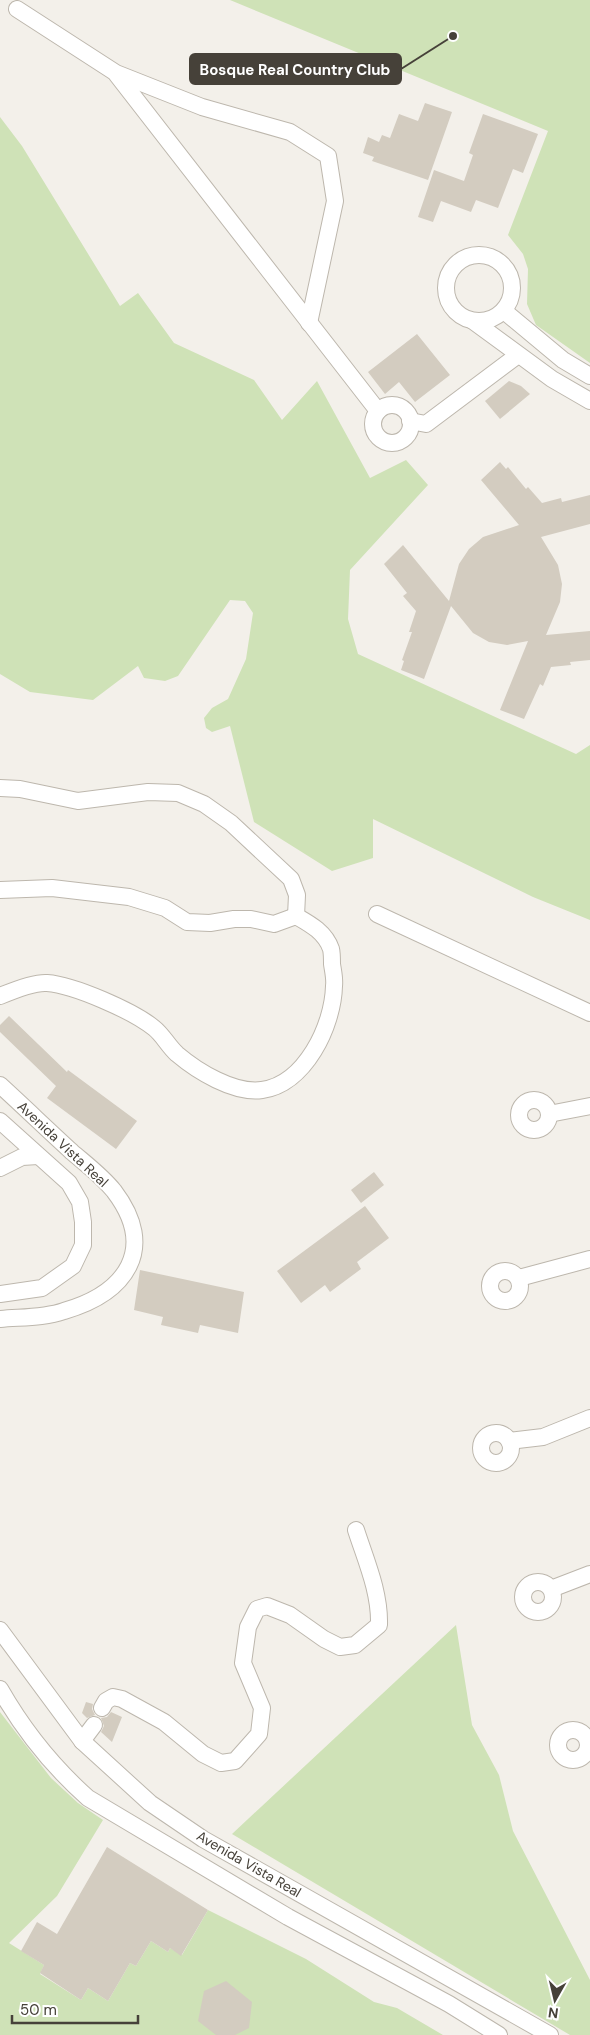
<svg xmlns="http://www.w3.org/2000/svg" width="590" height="2035" viewBox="0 0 590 2035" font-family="'DM Sans',sans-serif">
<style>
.green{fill:#cfe2b7}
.building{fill:#d3ccc0}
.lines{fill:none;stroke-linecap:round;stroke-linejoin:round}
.minor-casing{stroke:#bdb7ad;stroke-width:18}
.minor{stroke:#fff;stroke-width:16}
.labels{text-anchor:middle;stroke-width:4;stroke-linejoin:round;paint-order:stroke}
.street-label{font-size:14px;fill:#464139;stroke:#fff}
.leader{fill:none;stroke:#464139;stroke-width:2}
.callout-dot{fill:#464139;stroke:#fff;stroke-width:2}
.callout{fill:#464139;stroke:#464139;stroke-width:2}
.callout-label{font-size:15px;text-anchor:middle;font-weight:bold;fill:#fff}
</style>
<rect width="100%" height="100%" fill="#f3f0ea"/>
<g class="green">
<path d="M 230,0 L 590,0 L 590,363 L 536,325 L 527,304 L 528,269 L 523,254 L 508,235 L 548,131 Z"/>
<path d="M 0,117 L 22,146 L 120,306 L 138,293 L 174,343 L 254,380 L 282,420 L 317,381 L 370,478 L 406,460 L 428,485 L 350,570 L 348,619 L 358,654 L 576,754 L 590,745 L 590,920 L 533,897 L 373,819 L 373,858 L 332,871 L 254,822 L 230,726 L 212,732 L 206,728 L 204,718 L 212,708 L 228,699 L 246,659 L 253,613 L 245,601 L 230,600 L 178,676 L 165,681 L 144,678 L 138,666 L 93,700 L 30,692 L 0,674 Z"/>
<path d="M 456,1625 L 472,1725 L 499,1775 L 513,1831 L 590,1980 L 590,2035 L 570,2035 L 232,1834 Z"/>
<path d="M 0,1712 L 51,1778 L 78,1803 L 103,1820 L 57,1896 L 9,1943 L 44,1965 L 40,1974 L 81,2000 L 88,1988 L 108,2001 L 130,1963 L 136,1966 L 151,1941 L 168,1952 L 170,1948 L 182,1955 L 208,1910 L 306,1959 L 374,2002 L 397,2008 L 443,2035 L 0,2035 Z"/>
</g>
<g class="building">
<path d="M 425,103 L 452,112 L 428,180 L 372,161 L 374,157 L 363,153 L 368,137 L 379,142 L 382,135 L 390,138 L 399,114 L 418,121 Z"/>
<path d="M 483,114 L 538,134 L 523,173 L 513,169 L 498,208 L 476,200 L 471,212 L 441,201 L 433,222 L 418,217 L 434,170 L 464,181 L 473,155 L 469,153 Z"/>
<path d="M 417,334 L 450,375 L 415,402 L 399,382 L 385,394 L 368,372 Z"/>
<path d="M 509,381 L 521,386 L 530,394 L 500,419 L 485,401 Z"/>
<path d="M 500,462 L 506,469 L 508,467 L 526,489 L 528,487 L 542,503 L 561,498 L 562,502 L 590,495 L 590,524 L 541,537 L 558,565 L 562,584 L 560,602 L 546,635 L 590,631 L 590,660 L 570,662 L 571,665 L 551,667 L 543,686 L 540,684 L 524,719 L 500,710 L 528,641 L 507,645 L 489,642 L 473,633 L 451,606 L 424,679 L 401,670 L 404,661 L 402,660 L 412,632 L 409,632 L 416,611 L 403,596 L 407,593 L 384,564 L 403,545 L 449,601 L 459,564 L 469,549 L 483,537 L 519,525 L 481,480 Z"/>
<path d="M 9,1016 L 67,1072 L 68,1070 L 137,1121 L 116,1149 L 47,1098 L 56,1086 L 0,1032 L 0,1025 Z"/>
<path d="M 374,1172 L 384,1185 L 361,1203 L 351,1190 Z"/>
<path d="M 365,1206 L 389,1238 L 357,1262 L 361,1269 L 330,1292 L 325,1285 L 301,1303 L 277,1271 Z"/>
<path d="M 140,1270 L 244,1292 L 238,1333 L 200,1325 L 198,1333 L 161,1325 L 163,1317 L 134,1310 Z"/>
<path d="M 86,1702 L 93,1704 L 92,1709 L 95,1715 L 87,1718 L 82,1713 Z"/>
<path d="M 111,1712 L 122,1717 L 112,1742 L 101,1732 L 104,1726 L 101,1718 L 107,1717 Z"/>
<path d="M 107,1847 L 208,1910 L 181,1956 L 170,1948 L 168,1952 L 151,1941 L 136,1966 L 130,1963 L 108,2001 L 88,1988 L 81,2000 L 40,1973 L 44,1965 L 21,1951 L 37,1922 L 57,1934 Z"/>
<path d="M 226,1981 L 252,2002 L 249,2028 L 235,2035 L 216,2035 L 198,2021 L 204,1991 Z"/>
</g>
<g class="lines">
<defs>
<g id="minor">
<path d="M 17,9 L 116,73 L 202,107 L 290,132 L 328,156 L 335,201 L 309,323"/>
<path d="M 117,75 L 378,411"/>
<circle cx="479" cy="288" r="33"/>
<path d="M 504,311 L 563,360 L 590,376"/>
<path d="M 473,321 L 552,379 L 590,401"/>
<circle cx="392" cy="424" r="19"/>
<path d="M 410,421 L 426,424 L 518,355"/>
<path d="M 0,788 L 20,789 L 78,801 L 148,792 L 178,793 L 204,804 L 231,823 L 291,879 L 297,895 L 296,916"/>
<path d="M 0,890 L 52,888 L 129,897 L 165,908 L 187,922 L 210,923 L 234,919 L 251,919 L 274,924 L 296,916 C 310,924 325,932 331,949 C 332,953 332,959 332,964 C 333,971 335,979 334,986 C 333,1026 305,1084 262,1090 C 234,1094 197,1071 177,1054 C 168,1046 163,1035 154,1028 C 133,1011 74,985 47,983 C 34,982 12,991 0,996"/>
<path d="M 377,914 L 590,1013"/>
<path d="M 0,1085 C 24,1107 48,1130 72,1152 C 86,1164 102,1176 114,1191 C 158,1249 126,1293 64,1311 C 44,1318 21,1317 0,1319"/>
<circle cx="534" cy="1115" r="15"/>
<path d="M 549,1114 L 590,1106"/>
<path d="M 0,1121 L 69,1183 L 80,1202 L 83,1222 L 83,1245 L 73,1266 L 42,1288 L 0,1294"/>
<path d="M 0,1168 L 22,1157 L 38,1156"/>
<circle cx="505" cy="1286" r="15"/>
<path d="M 519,1278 L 590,1259"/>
<circle cx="496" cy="1448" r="15"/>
<path d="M 509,1441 L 543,1437 L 590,1418"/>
<circle cx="538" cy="1597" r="15"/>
<path d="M 551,1589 L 590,1574"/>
<path d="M 0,1630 L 82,1741 L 150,1803 L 203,1839 L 550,2035"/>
<path d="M 0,1689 C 24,1731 52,1766 88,1798 L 288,1917 L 449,2004 L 499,2035"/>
<path d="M 102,1708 L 106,1701 L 113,1697 L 122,1699 L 164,1722 L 203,1754 L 221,1763 L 235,1761 L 259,1734 L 262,1708 L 243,1663 L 248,1627 L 257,1609 L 267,1606 L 290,1615 L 324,1639 L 340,1647 L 355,1645 L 379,1625 C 380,1592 366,1561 356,1530"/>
<circle cx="573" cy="1745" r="15"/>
<path d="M 82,1741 L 94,1725"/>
</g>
</defs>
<use href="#minor" class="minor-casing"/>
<use href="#minor" class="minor"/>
</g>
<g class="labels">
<g class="street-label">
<text transform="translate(63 1144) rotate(43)" y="5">Avenida Vista Real</text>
<text transform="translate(249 1864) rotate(30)" y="5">Avenida Vista Real</text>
</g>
</g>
<path class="leader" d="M453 36L401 69"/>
<circle class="callout-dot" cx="453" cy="36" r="5"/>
<rect class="callout" x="190" y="54" width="211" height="30" rx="5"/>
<g class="callout-label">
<text x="295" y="75">Bosque Real Country Club</text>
</g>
<g transform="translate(555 2000) rotate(188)" stroke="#ffffff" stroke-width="4" paint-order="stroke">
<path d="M0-4L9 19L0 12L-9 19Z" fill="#464139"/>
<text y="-8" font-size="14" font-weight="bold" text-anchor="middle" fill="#464139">N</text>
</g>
<path d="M12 2015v8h126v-8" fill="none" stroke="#464139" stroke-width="2.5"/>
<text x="20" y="2015" font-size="15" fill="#464139" stroke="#ffffff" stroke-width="4" paint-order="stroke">50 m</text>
</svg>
